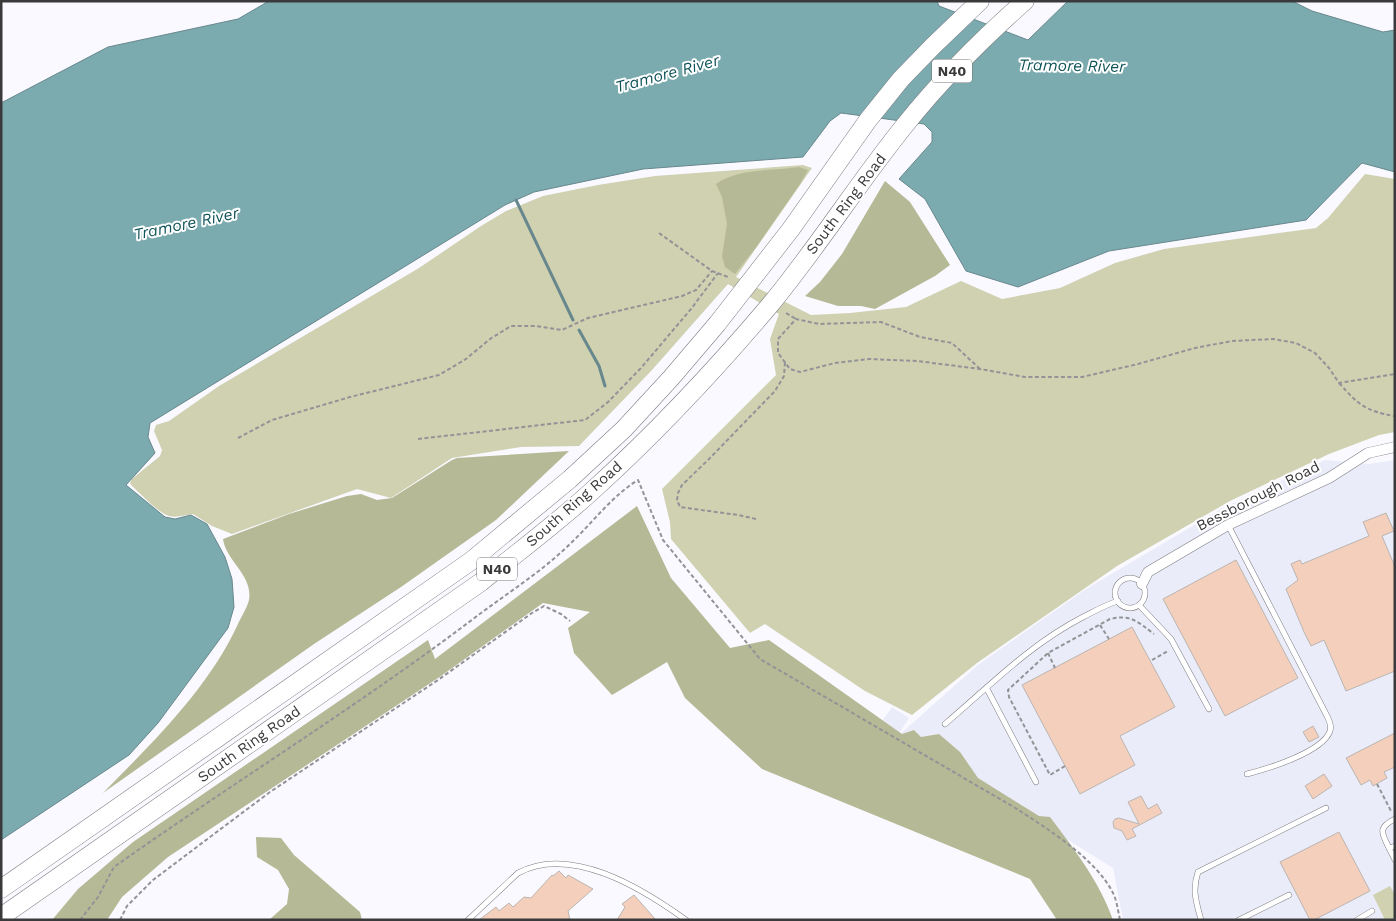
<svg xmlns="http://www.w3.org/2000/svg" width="1396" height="921" viewBox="0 0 1396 921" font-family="'Work Sans',sans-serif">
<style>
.built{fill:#ebecf9}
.green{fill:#cfd1b1}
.forest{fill:#b6b995}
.water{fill:#7baaaf;stroke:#68888d}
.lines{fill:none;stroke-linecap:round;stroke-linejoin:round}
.stream{stroke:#68888d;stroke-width:3}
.building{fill:#f4cfbb;stroke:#bbb5b2}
.service-casing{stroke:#7c7c81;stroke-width:6}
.minor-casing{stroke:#7c7c81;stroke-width:11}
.trunk-casing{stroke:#7c7c81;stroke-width:19}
.path{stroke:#939397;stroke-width:2;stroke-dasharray:4 2.5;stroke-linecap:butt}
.service{stroke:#fff;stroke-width:5}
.minor{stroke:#fff;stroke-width:10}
.trunk{stroke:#fff;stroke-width:18}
.labels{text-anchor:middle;stroke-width:4;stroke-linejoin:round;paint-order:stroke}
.shield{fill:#fff;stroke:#757577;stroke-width:1}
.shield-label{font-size:14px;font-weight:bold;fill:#3a3a3d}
.street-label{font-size:15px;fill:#3a3a3d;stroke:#fff}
.water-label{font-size:16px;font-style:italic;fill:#11545a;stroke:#fff}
</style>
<rect width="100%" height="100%" fill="#f9f9ff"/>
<g class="built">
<path d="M 1325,460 L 1369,464 L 1395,460 L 1395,920 L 1123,920 L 1113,868 L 899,735 L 979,664 L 1086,589 L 1223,508 Z"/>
<path d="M 892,707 L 909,718 L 898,735 L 881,723 Z"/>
</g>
<g class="green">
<path d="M 803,165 L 812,168 L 736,277 L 811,315 L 850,313 L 906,307 L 961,281 L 1002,299 L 1060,288 L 1115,263 L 1164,249 L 1316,228 L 1328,218 L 1365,174 L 1395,179 L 1395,432 L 1379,435 L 1329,454 L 1230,501 L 1117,566 L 977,663 L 912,715 L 865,691 L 765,624 L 750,633 L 671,539 L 670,522 L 662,489 L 776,375 L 770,339 L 779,314 L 728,284 L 652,370 L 579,446 L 521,447 L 452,458 L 391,498 L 357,489 L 232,534 L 212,526 L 193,514 C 186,515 177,518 169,516 C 157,512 142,495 132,486 L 130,483 L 132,479 L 160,456 L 162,450 L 154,431 L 156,425 L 169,421 L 219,386 L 419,268 L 481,226 L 506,211 L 543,196 L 598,185 L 655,176 Z"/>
<path d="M 1390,886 L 1395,895 L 1395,920 L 1385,920 L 1373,895 Z"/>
</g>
<g class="forest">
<path d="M 799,167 L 808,170 L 800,184 L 757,246 L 735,274 L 725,267 L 722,256 L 727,224 L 722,197 L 716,184 C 738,168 774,171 799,167 Z"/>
<path d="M 885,181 L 910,202 L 950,265 L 935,276 L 875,309 L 861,306 L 838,306 L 805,296 L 820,282 L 842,254 Z"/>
<path d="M 569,451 L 496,520 L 401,587 L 314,644 L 103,793 C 153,742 208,689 238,624 C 241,617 247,608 249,600 C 253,575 226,561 223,539 L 289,514 L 347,496 L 361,494 L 377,500 L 392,498 L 452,460 L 457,458 Z"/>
<path d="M 637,506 L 671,578 L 730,648 L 769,640 L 902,734 L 914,730 L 921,737 L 939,734 L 960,752 L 978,778 L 1039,816 L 1050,817 C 1074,849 1100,882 1113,920 L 1057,920 L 1030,879 L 762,769 L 685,698 L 667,662 L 612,695 L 574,653 L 568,628 L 590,612 L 543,603 L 441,676 L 168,857 L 122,897 L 107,920 L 52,920 L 78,889 L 133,842 L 428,640 L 435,659 Z"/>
<path d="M 256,837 L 281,838 L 294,855 L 360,912 L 362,920 L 269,920 L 287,904 L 289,889 L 278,870 L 257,857 Z"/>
</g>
<path class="water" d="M 269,1 L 937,1 L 939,6 L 1028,40 L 1068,1 L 1292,1 L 1312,11 L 1383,32 L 1395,30 L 1395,172 L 1362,163 L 1306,220 L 1109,251 L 1018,287 L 966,271 L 925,199 L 899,179 L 932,142 L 932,132 L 924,124 L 841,113 L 830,121 L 803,157 L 643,169 L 534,192 L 505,205 L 150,423 L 148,437 L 155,453 L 126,485 L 165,517 L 175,519 L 191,515 L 207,524 L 225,557 L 232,579 L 234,607 L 228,628 L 158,723 L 129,755 L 1,840 L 1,103 L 108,47 L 238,19 Z"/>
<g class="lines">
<g class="stream">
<path d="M 516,200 L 573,320"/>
<path d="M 579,330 L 599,366 L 605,386"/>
</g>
</g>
<g class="building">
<path d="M 1386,513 L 1394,531 L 1382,536 L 1395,567 L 1395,671 L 1346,691 L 1324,640 L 1311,646 L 1304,632 L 1286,589 L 1298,580 L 1291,564 L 1300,560 L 1302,564 L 1369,536 L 1363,522 Z"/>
<path d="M 1236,560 L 1298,678 L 1225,716 L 1163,599 Z"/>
<path d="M 1132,627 L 1175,707 L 1120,736 L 1135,765 L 1080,794 L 1022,685 Z"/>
<path d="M 1313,726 L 1319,737 L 1309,742 L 1303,732 Z"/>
<path d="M 1395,733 L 1395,767 L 1384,772 L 1387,778 L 1373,786 L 1370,780 L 1361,785 L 1346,758 Z"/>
<path d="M 1324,774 L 1332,786 L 1313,799 L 1305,786 Z"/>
<path d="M 1141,796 L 1148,809 L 1157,804 L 1162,813 L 1132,829 L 1136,836 L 1127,840 L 1122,831 L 1114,828 L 1113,822 L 1115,819 L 1119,818 L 1139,824 L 1128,802 Z"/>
<path d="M 1339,832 L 1370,891 L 1314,920 L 1310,920 L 1280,862 Z"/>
<path d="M 559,871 L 566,878 L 568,875 L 593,889 L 568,911 L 570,920 L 479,920 L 496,907 L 499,911 L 509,903 L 513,907 L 524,897 L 531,898 L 552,875 L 553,876 Z"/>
<path d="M 634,895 L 656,920 L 617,920 L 625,907 L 622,904 Z"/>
</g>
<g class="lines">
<defs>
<g id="service">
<path d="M 1228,525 L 1327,716 C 1329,720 1332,725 1330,731 C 1323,752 1267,769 1247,774"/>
<circle cx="1130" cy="593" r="15"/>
<path d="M 1139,605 L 1171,639 L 1209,709"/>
<path d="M 987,689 L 1036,782"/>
<path d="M 945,724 C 991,685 1029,645 1083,617 C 1095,611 1105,605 1118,601"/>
<path d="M 1395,846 L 1389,848 L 1395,860"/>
<path d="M 1389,848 C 1382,833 1377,828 1395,819"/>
<path d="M 468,920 L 518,873 C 571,844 643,889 686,920"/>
<path d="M 1201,920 C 1196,901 1192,890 1198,872 L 1326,808"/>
<path d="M 1239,920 L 1289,895"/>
<path d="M 1357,920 L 1372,911"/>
</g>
<path id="minor" d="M 1142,584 L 1148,572 L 1228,525 L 1329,478 L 1368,453 L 1395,447"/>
<g id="trunk">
<path d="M 1,889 L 471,561 L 570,479 L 624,429 L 671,378 L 717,324 L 791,229 L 868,120 L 901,79 L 933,46 L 980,1"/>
<path d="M 1,917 L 481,582 C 518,552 557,523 592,491 C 656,433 715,370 770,305 C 818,247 858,183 905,125 C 941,80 982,39 1025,1"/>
</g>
</defs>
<use href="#service" class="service-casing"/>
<use href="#minor" class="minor-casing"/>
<use href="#trunk" class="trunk-casing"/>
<g class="path">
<path d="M 659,233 L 712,271 L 728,277"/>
<path d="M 786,313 L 796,319"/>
<path d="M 980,369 L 952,343 L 920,337 L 881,322 L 819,324 L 796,319 L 778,339 L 778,353 L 790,369 L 800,372 L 835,363 L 869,359 L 917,361 L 980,369 L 1025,377 L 1082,377 L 1138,364 L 1195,348 L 1232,341 L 1273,339 L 1296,343 L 1315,353 L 1329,368 L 1339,383 L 1395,374"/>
<path d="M 1339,383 C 1359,405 1365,411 1395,416"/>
<path d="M 238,438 L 272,420 L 350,397 L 439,375 L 466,359 L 490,339 L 511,326 L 536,326 L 562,330 L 588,318 L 682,296 L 696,290 L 712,271"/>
<path d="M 418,439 L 585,420 L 608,402 L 641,368 L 691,309 L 718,273"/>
<path d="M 756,519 L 738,515 L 680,507 L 677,500 L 678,493 L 682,485 L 709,459 L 775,391 L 784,376 L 785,362"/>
<path d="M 1100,625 L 1109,639"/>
<path d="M 1048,653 L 1055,668"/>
<path d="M 1152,660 L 1168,651"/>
<path d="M 1065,766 L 1050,775 L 1009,697 L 1008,690 L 1048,653 L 1110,619 C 1131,614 1138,622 1154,634"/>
<path d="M 1377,784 L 1391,811"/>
<path d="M 80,920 L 98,897 L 114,867 C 234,782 360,705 477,616 C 509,592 544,570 572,542 C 594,521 612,496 638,480 L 663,540 L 760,659 L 1017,809 C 1049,830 1096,859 1113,893 C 1117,901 1118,911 1120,920"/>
<path d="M 120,920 L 127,906 L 153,880 L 226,825 L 270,792 L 438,680 L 532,613 L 544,606 L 561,614 L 570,621"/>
</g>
<use href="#service" class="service"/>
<use href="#minor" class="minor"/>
<use href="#trunk" class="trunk"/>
</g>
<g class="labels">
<g class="shield">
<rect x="932" y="59.5" width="40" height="23" rx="4"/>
<rect x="477" y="557.5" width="40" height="23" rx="4"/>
</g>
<g class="shield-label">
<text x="952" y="76">N40</text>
<text x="497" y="574">N40</text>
</g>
<g class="street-label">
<text transform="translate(846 204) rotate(-53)" y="5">South Ring Road</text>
<text transform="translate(1258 496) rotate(-27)" y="5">Bessborough Road</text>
<text transform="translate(574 504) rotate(-41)" y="5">South Ring Road</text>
<text transform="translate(249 744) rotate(-35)" y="5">South Ring Road</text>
</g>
<g class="water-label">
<text transform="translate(1072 65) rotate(1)" y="6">Tramore River</text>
<text transform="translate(667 73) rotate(-15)" y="6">Tramore River</text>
<text transform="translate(186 223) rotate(-12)" y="6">Tramore River</text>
</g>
</g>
<rect width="1396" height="921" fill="none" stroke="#3a3a3d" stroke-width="5"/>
</svg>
